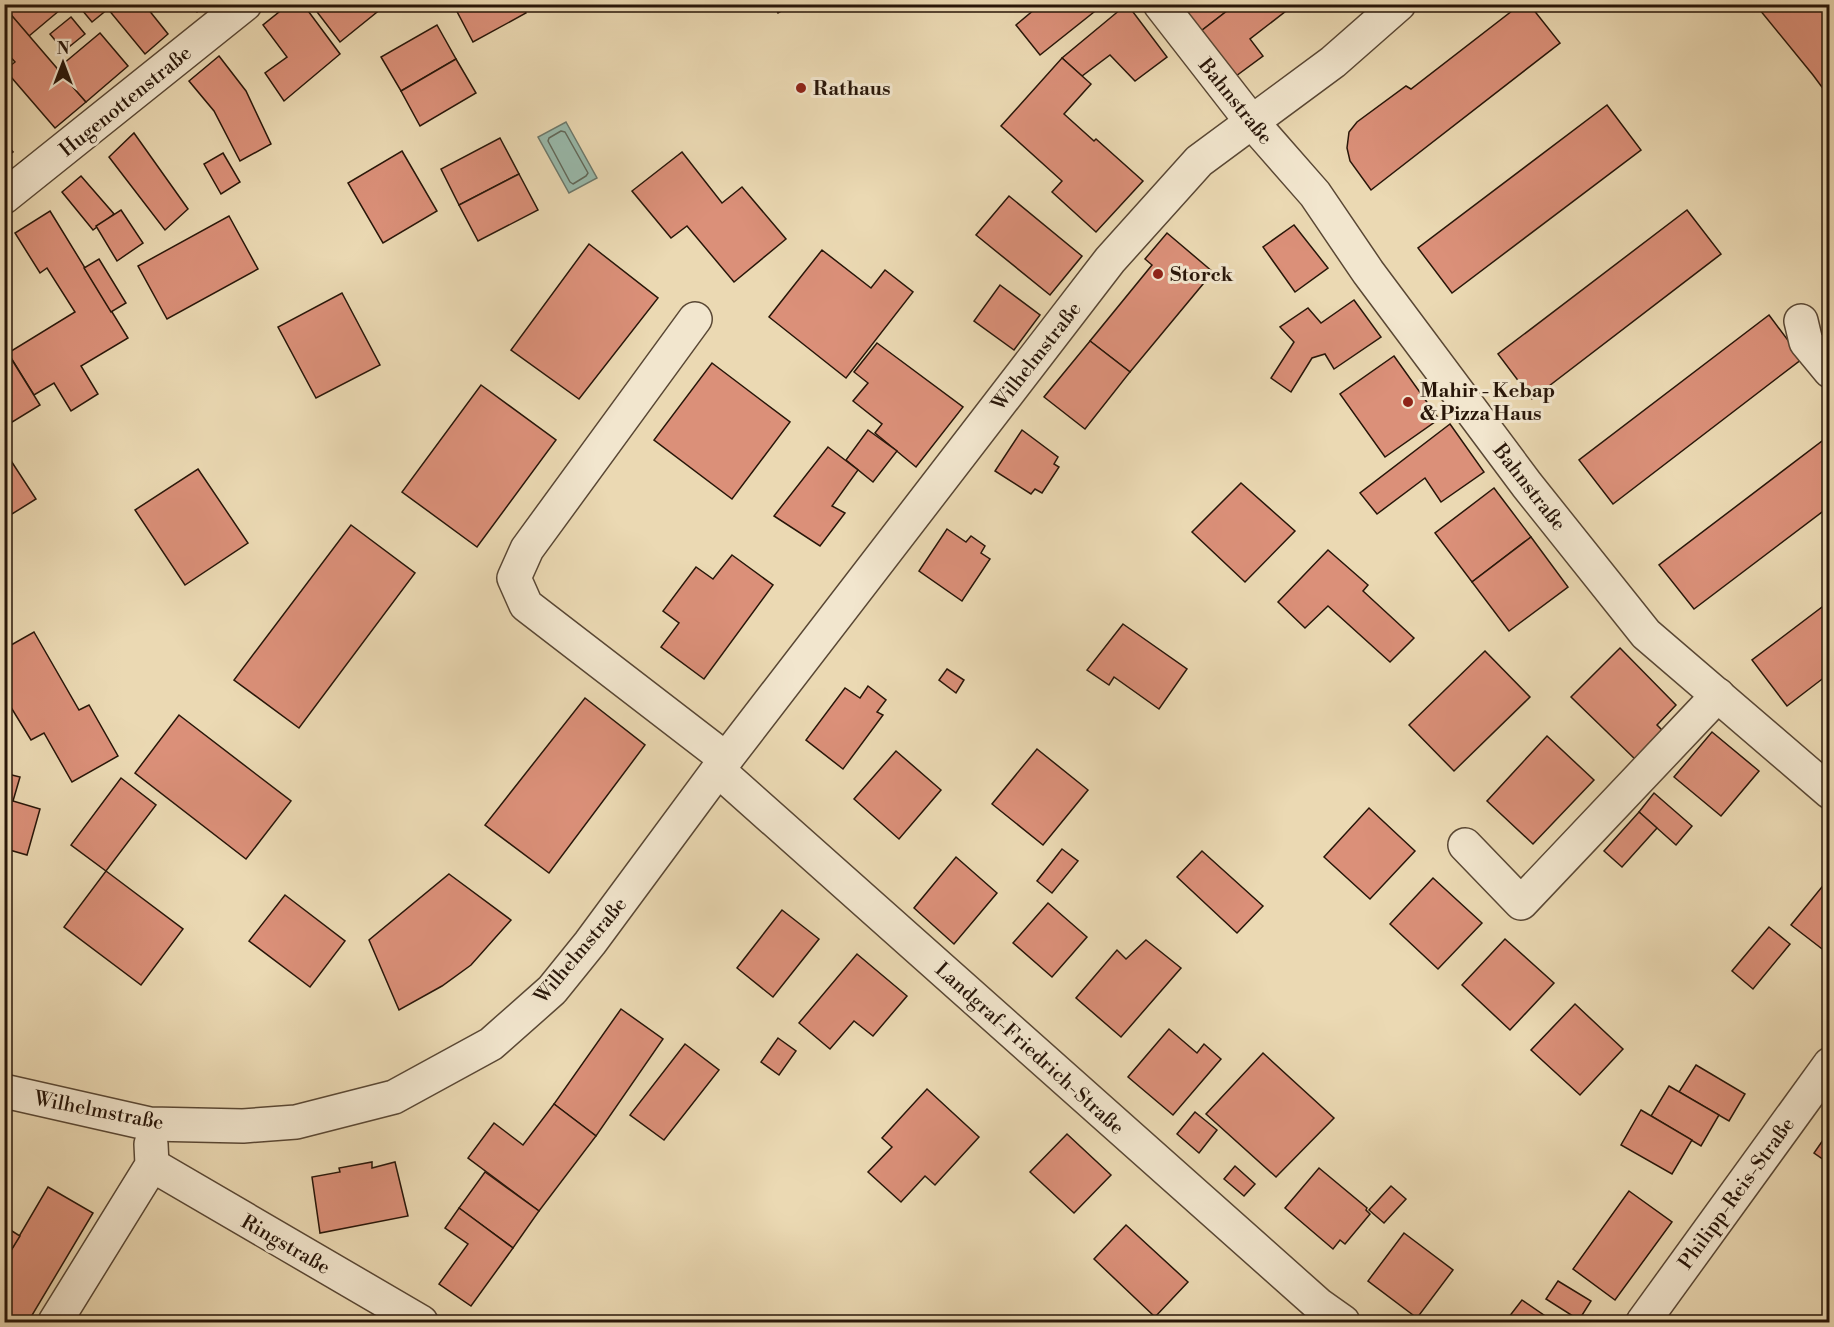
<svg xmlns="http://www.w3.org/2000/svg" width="1834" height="1327" viewBox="0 0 1834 1327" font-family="'Libre Bodoni',serif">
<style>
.water{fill:#98baac;stroke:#6b786b;stroke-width:1.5}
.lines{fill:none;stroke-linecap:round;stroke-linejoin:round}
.shore{stroke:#60685a;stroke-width:1.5}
.building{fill:#db9079;stroke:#281609;stroke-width:1.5}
.minor-casing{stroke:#594734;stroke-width:36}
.minor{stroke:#f2e6ce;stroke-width:33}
.poi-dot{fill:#8f2418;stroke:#f2e6ce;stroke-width:2}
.labels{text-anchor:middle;stroke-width:6;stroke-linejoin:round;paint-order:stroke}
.poi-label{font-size:20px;font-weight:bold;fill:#281609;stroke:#f2e6ce;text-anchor:start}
.street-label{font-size:20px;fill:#281609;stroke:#f2e6ce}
</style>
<rect width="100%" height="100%" fill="#ebd9b3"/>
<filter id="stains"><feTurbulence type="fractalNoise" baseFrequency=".00333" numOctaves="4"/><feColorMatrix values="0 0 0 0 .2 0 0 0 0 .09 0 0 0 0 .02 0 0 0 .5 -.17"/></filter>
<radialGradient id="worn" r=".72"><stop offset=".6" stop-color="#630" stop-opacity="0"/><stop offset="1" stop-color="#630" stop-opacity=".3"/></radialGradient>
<path class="water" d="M 566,122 L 597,178 L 569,193 L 538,137 Z"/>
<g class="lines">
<path class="shore" d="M 561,131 L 565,132 L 588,173 L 586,176 L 573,184 L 570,182 L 548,141 L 549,138 Z"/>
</g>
<g class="building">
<path d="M 4,4 L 55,4 L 60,10 L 29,36 L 4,7 Z"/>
<path d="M 77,4 L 144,4 L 168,34 L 145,54 L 108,9 L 92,22 Z"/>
<path d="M 190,4 L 206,4 L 197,12 Z"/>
<path d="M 289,4 L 303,4 L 340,54 L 284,101 L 265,73 L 287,57 L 263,25 Z"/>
<path d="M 311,4 L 387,4 L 340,42 Z"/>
<path d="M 453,4 L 522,4 L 526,13 L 473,42 Z"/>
<path d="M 773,4 L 793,4 L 778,13 Z"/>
<path d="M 1041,4 L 1104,4 L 1040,55 L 1016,25 Z"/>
<path d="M 1127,4 L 1167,57 L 1135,81 L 1110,55 L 1082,76 L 1062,58 Z"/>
<path d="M 1181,4 L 1236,4 L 1201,31 Z"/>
<path d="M 1236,4 L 1295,4 L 1250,39 L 1263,56 L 1236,76 L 1201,31 Z"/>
<path d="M 1521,4 L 1529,4 L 1560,43 L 1371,190 L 1350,161 L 1347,148 L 1349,132 L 1357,122 L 1406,86 L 1411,89 Z"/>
<path d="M 1755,4 L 1830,4 L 1830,98 L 1813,75 Z"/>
<path d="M 7,10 L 86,102 L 55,128 L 5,70 L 15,62 L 4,50 L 4,11 Z"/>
<path d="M 71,17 L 85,34 L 64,51 L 50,34 Z"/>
<path d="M 437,25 L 456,59 L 401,91 L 381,57 Z"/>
<path d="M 100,33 L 128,66 L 86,102 L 57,69 Z"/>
<path d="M 219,56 L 246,91 L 271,144 L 240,161 L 214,111 L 189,81 Z"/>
<path d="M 1062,58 L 1091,84 L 1064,114 L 1094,141 L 1096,139 L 1143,181 L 1096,232 L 1052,192 L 1062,181 L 1001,126 Z"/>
<path d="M 456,59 L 476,93 L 420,126 L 401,91 Z"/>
<path d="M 1607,105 L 1641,150 L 1452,293 L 1418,248 Z"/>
<path d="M 134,133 L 188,209 L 165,230 L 109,157 Z"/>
<path d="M 500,138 L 519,174 L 459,205 L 441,169 Z"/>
<path d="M 4,142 L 13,152 L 4,159 Z"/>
<path d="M 402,151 L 437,211 L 383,243 L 348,183 Z"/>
<path d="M 682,152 L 722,203 L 742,187 L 786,239 L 734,282 L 687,226 L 671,238 L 632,191 Z"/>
<path d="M 223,153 L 240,182 L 221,194 L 204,164 Z"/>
<path d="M 519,174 L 538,210 L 478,241 L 459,205 Z"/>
<path d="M 81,176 L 114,214 L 93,230 L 62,192 Z"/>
<path d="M 1009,196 L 1082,256 L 1050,295 L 976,235 Z"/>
<path d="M 121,210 L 143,243 L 117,261 L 96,226 Z"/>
<path d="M 1687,210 L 1721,254 L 1532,399 L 1498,354 Z"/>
<path d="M 50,211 L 128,338 L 81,366 L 98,394 L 71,411 L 54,383 L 34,395 L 8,353 L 75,312 L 47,268 L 40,273 L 15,233 Z"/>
<path d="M 229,216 L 258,269 L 167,319 L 138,266 Z"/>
<path d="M 1294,225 L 1328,268 L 1295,292 L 1263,247 Z"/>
<path d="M 1167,233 L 1213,272 L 1130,372 L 1090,341 L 1152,265 L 1145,259 Z"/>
<path d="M 589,244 L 658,298 L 579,399 L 511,350 Z"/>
<path d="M 822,250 L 871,288 L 885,270 L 913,292 L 846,378 L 769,317 Z"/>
<path d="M 99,259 L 126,303 L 111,312 L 84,268 Z"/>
<path d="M 1000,285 L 1040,315 L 1014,350 L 974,321 Z"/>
<path d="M 342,293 L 380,365 L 316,398 L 278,327 Z"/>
<path d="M 1354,300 L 1381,337 L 1334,369 L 1325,354 L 1312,358 L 1291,392 L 1271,378 L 1294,342 L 1280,327 L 1308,308 L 1321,323 Z"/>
<path d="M 1769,315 L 1802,359 L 1613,504 L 1579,460 Z"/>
<path d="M 1090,341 L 1130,372 L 1085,429 L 1044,397 Z"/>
<path d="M 877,343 L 963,407 L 916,467 L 875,433 L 882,424 L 853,401 L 868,383 L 854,372 Z"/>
<path d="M 4,347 L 40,405 L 9,424 L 4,417 Z"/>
<path d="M 1394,356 L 1439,419 L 1385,457 L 1340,394 Z"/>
<path d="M 712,363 L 790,422 L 732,499 L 654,440 Z"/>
<path d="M 481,385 L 556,440 L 477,547 L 402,492 Z"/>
<path d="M 1450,424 L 1484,472 L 1441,502 L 1425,478 L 1377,514 L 1360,493 Z"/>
<path d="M 868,430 L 897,451 L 873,482 L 846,460 Z"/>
<path d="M 1022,430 L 1058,457 L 1054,464 L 1059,467 L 1042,493 L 1035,489 L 1031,494 L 995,471 Z"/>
<path d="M 1830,435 L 1830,506 L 1694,609 L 1659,565 Z"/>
<path d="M 828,447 L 858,470 L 832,506 L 845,513 L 820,546 L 774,516 Z"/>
<path d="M 4,450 L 36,499 L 4,519 Z"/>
<path d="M 198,469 L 248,543 L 185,585 L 135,510 Z"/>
<path d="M 1241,483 L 1295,531 L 1245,582 L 1192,532 Z"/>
<path d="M 1494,488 L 1531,537 L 1472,582 L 1435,533 Z"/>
<path d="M 351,525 L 415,573 L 299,728 L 234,680 Z"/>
<path d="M 947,529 L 966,542 L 971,536 L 985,546 L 981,553 L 990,559 L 962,601 L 919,571 Z"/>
<path d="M 1531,537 L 1568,587 L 1509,631 L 1472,582 Z"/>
<path d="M 1328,550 L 1368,585 L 1363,591 L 1414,638 L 1390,662 L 1328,606 L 1305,628 L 1278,602 Z"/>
<path d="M 732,555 L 773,585 L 704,679 L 661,647 L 679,623 L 663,611 L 696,567 L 713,579 Z"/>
<path d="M 1830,601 L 1830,673 L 1787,706 L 1752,660 Z"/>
<path d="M 1123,624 L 1187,669 L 1159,709 L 1114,677 L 1109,685 L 1087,670 Z"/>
<path d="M 34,632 L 79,710 L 89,705 L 118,756 L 72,782 L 44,733 L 31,740 L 4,696 L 4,649 Z"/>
<path d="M 1620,648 L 1676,705 L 1657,725 L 1666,734 L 1638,762 L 1571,697 Z"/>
<path d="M 1485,651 L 1530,697 L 1454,771 L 1409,725 Z"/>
<path d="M 947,669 L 964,680 L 956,693 L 939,680 Z"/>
<path d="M 868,686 L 886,700 L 877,712 L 883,715 L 843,769 L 806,740 L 845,688 L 860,698 Z"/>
<path d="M 585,698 L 645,745 L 549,873 L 485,825 Z"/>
<path d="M 179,715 L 291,801 L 246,859 L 135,773 Z"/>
<path d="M 1712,732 L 1759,771 L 1721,816 L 1674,777 Z"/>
<path d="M 1547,736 L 1594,780 L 1533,844 L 1487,801 Z"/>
<path d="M 1037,749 L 1088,790 L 1043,845 L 992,804 Z"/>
<path d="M 896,751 L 941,790 L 899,839 L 854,799 Z"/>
<path d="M 4,773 L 20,777 L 13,801 L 40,809 L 27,855 L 6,849 L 4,855 Z"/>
<path d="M 121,778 L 156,805 L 106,871 L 71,845 Z"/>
<path d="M 1654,793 L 1692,826 L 1676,845 L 1639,812 Z"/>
<path d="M 1369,808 L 1415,851 L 1370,899 L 1324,857 Z"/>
<path d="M 1639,812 L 1657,828 L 1622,867 L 1604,851 Z"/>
<path d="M 1062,849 L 1078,861 L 1052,893 L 1037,881 Z"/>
<path d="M 1202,851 L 1263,906 L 1237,933 L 1177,877 Z"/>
<path d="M 956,857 L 997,893 L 954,944 L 914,908 Z"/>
<path d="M 106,871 L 183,929 L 141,985 L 64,927 Z"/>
<path d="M 449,874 L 511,920 L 471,965 L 442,986 L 399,1010 L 369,940 Z"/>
<path d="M 1830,877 L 1830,955 L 1791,925 Z"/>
<path d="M 1433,878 L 1482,923 L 1438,969 L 1390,924 Z"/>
<path d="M 285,895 L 345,941 L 310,987 L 249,941 Z"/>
<path d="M 1048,903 L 1087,937 L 1052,977 L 1013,943 Z"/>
<path d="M 782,910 L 819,939 L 773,997 L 737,968 Z"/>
<path d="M 1769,927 L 1790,944 L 1753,989 L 1732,971 Z"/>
<path d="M 1505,939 L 1554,983 L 1510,1030 L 1462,985 Z"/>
<path d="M 1146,940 L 1181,968 L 1121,1037 L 1076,998 L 1117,950 L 1126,959 Z"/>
<path d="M 857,954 L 907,996 L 873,1036 L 854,1021 L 830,1049 L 799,1023 Z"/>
<path d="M 1575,1004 L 1623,1049 L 1580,1095 L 1531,1050 Z"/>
<path d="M 621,1009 L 663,1039 L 596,1136 L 554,1104 Z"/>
<path d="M 1169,1029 L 1197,1053 L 1204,1044 L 1221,1059 L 1173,1115 L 1128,1077 Z"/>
<path d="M 778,1038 L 796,1051 L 779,1075 L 761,1062 Z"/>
<path d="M 685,1044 L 719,1070 L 664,1140 L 630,1115 Z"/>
<path d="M 1263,1053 L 1334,1118 L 1276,1177 L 1206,1114 Z"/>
<path d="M 1696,1065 L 1745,1094 L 1729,1121 L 1679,1092 Z"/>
<path d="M 1669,1086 L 1719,1115 L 1701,1146 L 1651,1116 Z"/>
<path d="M 927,1089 L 979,1137 L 935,1185 L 925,1176 L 901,1202 L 868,1172 L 892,1147 L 882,1138 Z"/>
<path d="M 554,1104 L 596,1136 L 539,1211 L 468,1158 L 494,1123 L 523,1145 Z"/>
<path d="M 1641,1110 L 1692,1140 L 1672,1174 L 1621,1145 Z"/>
<path d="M 1195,1112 L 1217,1130 L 1199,1153 L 1177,1134 Z"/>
<path d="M 1830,1130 L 1830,1164 L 1814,1153 Z"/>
<path d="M 1067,1134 L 1111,1175 L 1074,1213 L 1030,1172 Z"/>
<path d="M 372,1162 L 372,1168 L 395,1162 L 408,1216 L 320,1233 L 312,1177 L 340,1172 L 339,1168 Z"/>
<path d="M 1235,1166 L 1255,1184 L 1244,1196 L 1224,1179 Z"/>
<path d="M 1319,1168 L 1367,1208 L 1366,1210 L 1370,1214 L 1345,1244 L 1340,1240 L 1333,1249 L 1285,1208 Z"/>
<path d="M 485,1172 L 539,1211 L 513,1248 L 459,1208 Z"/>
<path d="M 1391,1186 L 1406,1199 L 1384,1223 L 1369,1210 Z"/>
<path d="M 48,1187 L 93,1213 L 28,1322 L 4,1322 L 4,1262 Z"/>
<path d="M 1629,1191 L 1672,1222 L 1615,1300 L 1573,1269 Z"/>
<path d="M 459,1208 L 513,1248 L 471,1306 L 439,1284 L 468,1244 L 445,1228 Z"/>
<path d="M 1126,1225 L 1188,1282 L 1155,1317 L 1094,1259 Z"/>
<path d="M 4,1226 L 20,1236 L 4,1262 Z"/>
<path d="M 1404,1233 L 1453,1270 L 1417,1318 L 1368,1281 Z"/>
<path d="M 1558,1281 L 1591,1301 L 1579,1320 L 1546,1299 Z"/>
<path d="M 1522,1300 L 1554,1322 L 1505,1322 Z"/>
</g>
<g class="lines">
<defs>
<g id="minor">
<path d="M 1160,4 L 1251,121 L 1315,194 L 1368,272 L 1527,485 L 1646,634 L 1830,792"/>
<path d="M 4,197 L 245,4"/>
<path d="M 695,319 L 527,549 L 514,578 L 526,605 L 726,759"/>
<path d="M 1801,321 L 1806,342 L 1830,371"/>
<path d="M 719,771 L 1319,1305 L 1343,1322"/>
<path d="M 1465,845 L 1521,903 L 1718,695"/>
<path d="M 4,1091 L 150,1124 L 243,1126 L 296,1122 L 394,1097 L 491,1044 L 552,990 L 590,943 L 726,759 L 1110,260 L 1199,161 L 1333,62 L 1399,4"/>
<path d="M 152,1165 L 421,1322"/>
<path d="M 55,1322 L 152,1165 L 151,1144"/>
<path d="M 1643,1322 L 1830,1064"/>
</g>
</defs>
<use href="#minor" class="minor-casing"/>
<use href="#minor" class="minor"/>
</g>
<g class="poi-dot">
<circle cx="801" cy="88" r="6"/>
<circle cx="1158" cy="274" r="6"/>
<circle cx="1408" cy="402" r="6"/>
</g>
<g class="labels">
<g class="poi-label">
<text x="813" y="95">Rathaus</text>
<text x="1170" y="281">Storck</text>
<text x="1420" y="397">Mahir - Kebap<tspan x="1420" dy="23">&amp; Pizza Haus</tspan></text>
</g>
<g class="street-label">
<text transform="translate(125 101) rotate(-39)" y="7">Hugenottenstraße</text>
<text transform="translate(1236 101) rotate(51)" y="7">Bahnstraße</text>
<text transform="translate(1036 356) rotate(-52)" y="7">Wilhelmstraße</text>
<text transform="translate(1530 487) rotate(52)" y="7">Bahnstraße</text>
<text transform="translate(580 950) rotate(-50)" y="7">Wilhelmstraße</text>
<text transform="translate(1030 1048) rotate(42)" y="7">Landgraf-Friedrich-Straße</text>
<text transform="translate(99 1110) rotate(11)" y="7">Wilhelmstraße</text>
<text transform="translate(1736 1193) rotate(-54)" y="7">Philipp-Reis-Straße</text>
<text transform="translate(286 1244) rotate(30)" y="7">Ringstraße</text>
</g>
</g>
<rect width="1834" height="1327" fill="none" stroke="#ebd9b3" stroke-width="24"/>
<rect x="6" y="6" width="1822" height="1315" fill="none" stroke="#281609" stroke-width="3"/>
<rect x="12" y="12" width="1810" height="1303" fill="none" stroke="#281609" stroke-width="1.5"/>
<g transform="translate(63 63)" stroke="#f2e6ce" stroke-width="4.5" paint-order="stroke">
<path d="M0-4.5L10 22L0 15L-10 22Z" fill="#281609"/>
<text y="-9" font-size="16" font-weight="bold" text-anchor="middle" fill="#281609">N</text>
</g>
<rect width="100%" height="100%" filter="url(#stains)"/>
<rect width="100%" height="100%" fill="url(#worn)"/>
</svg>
